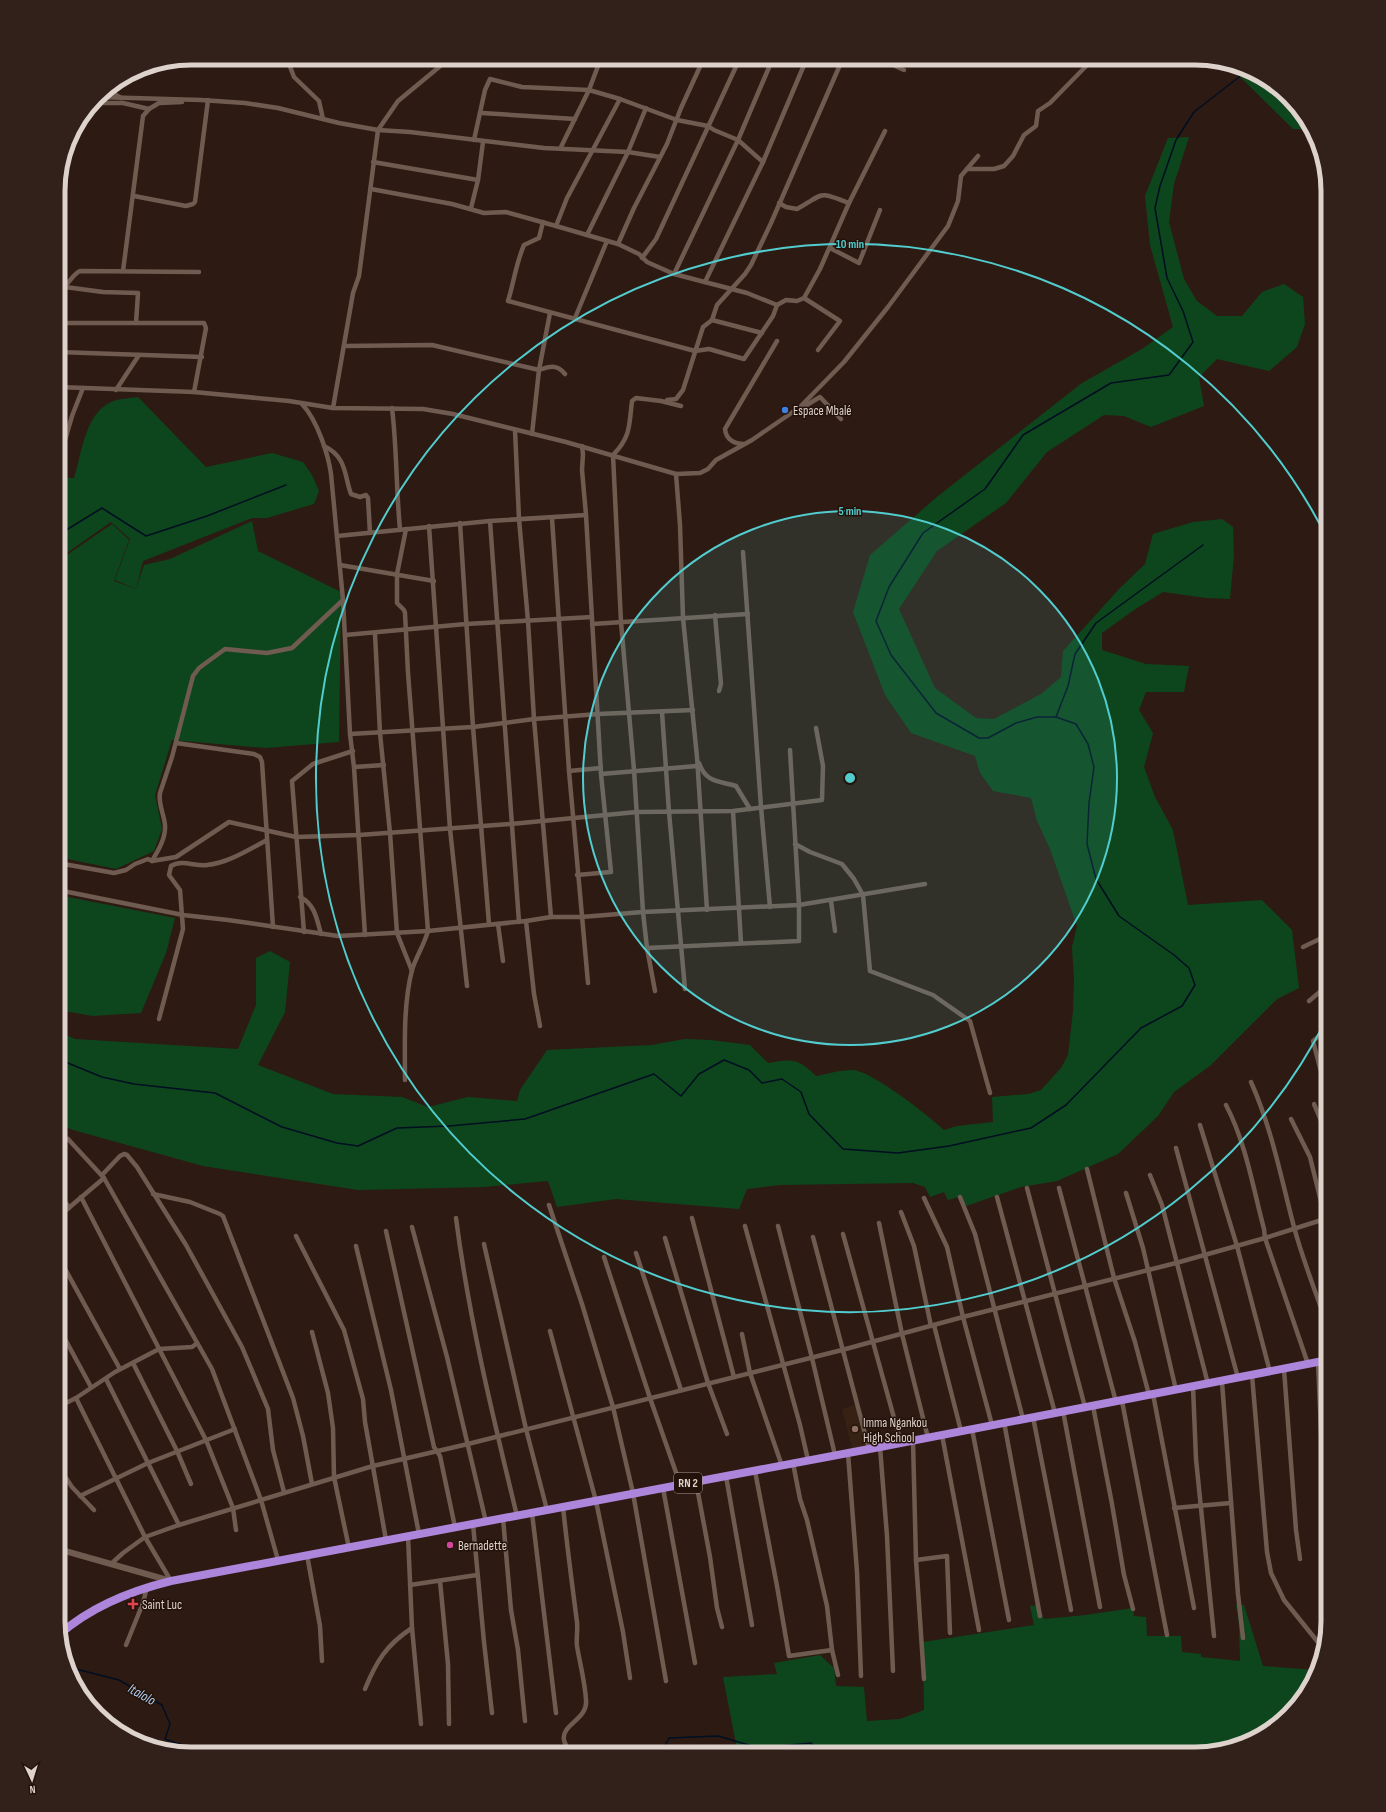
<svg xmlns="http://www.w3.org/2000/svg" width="1386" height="1812" viewBox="0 0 1386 1812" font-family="'Sofia Sans Condensed',sans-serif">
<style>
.built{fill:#372014}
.green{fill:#0d461c}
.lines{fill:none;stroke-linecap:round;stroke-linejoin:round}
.stream{stroke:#000e22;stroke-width:1.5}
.street{stroke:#705b51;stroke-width:4.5}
.secondary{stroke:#705b51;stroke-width:6}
.highway{stroke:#ad85da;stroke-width:8}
.ring{fill:none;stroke:#52cdcf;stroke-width:2}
.shop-dot{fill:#3f7fe0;stroke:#23120a;stroke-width:1.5}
.education-dot{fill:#8d6e63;stroke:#23120a;stroke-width:1.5}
.hotel-dot{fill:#d1479c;stroke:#23120a;stroke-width:1.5}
.health-dot{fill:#e0444e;stroke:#23120a;stroke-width:1.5}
.labels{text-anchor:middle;stroke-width:3;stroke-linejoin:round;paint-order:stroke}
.shield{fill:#23120a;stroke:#a69892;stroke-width:1}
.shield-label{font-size:12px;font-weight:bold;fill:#ded2cc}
.poi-label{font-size:13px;fill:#ded2cc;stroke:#23120a;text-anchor:start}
.water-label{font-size:14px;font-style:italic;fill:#b0d1f5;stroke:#23120a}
.rim{fill:none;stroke:#ded2cc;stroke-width:5}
.centre{fill:#52cdcf;stroke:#23120a;stroke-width:2}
.ring-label{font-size:12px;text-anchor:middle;font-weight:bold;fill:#52cdcf;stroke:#23120a;stroke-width:3;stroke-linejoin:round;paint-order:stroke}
</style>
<rect width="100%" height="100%" fill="#2d1b13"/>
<path class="built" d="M 857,1404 L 869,1449 L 853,1452 L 842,1409 Z"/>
<g class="green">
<path d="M 1229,66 L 1261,76 L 1306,117 L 1311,129 L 1293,129 Z"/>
<path d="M 1189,137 L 1174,184 L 1169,222 L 1184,279 L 1197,301 L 1217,316 L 1242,316 L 1262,292 L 1284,284 L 1303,297 L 1305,324 L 1297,347 L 1269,371 L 1217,359 L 1199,377 L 1204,406 L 1151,427 L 1124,416 L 1104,415 L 1047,452 L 1006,503 L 937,551 L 899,609 L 935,688 L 976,718 L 994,719 L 1041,694 L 1061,677 L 1063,651 L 1119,589 L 1145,564 L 1153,534 L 1193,522 L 1222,519 L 1233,527 L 1234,555 L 1230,599 L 1206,598 L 1163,592 L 1134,610 L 1102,633 L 1102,650 L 1146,664 L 1189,666 L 1184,692 L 1146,692 L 1139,710 L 1153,733 L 1144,767 L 1155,797 L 1173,830 L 1188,905 L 1262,900 L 1292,930 L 1299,988 L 1277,999 L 1211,1065 L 1174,1092 L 1158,1116 L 1118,1154 L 1057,1181 L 1021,1187 L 966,1206 L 962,1196 L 948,1200 L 944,1192 L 930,1197 L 925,1187 L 913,1183 L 779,1185 L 747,1189 L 739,1209 L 616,1199 L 557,1207 L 548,1181 L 485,1187 L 358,1190 L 203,1166 L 73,1130 L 58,1123 L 58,1031 L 75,1039 L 238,1049 L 256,1005 L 256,958 L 270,951 L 290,962 L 285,1012 L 258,1065 L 333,1094 L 402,1097 L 428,1107 L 468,1097 L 517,1101 L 520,1090 L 547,1050 L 652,1045 L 685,1039 L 711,1040 L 750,1045 L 768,1063 C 793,1059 797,1058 816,1076 C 827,1074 840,1070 852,1070 C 871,1070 929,1116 944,1130 L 957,1126 L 993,1122 L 992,1097 L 1028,1094 L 1041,1090 L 1061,1068 L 1068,1055 L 1073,1011 L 1074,980 L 1072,947 L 1077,926 L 1050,849 L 1037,821 L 1031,798 L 993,791 L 980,773 L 975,756 L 911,733 L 885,695 L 853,612 L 870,555 L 938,496 L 1082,383 L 1142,349 L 1173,327 L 1150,245 L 1145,196 L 1168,138 Z"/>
<path d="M 138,397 L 206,467 L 272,453 L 303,462 L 312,475 L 319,491 L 314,504 L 267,518 L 252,518 L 143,561 L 136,589 L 115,580 L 130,539 L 111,522 L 58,559 L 58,478 L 74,478 C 82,454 84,415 111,402 C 118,399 130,398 138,397 Z"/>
<path d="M 252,521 L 258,551 L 341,592 L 339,742 L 266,748 L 172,740 L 155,795 L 162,829 L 154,851 L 116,869 L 58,857 L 58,561 L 112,524 L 129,540 L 114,581 L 136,589 L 144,565 L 170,559 Z"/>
<path d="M 58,895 L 175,918 L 166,953 L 141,1013 L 93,1016 L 58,1010 Z"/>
<path d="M 1038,1605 L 1044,1619 L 1086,1615 L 1133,1608 L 1134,1616 L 1146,1617 L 1147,1636 L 1181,1636 L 1182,1652 L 1201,1654 L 1201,1657 L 1240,1661 L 1239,1624 L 1236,1605 L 1244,1605 L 1263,1666 L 1315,1670 L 1310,1687 L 1269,1732 L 1230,1749 L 1196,1754 L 738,1754 L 723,1677 L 777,1674 L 774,1663 L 820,1655 L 834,1668 L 836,1686 L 864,1687 L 867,1721 L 900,1719 L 924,1710 L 923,1642 L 1034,1625 L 1030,1606 Z"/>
</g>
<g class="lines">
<g class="stream">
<path d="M 58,535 L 102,508 L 146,536 L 207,516 L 286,485"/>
<path d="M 1056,717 L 1068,686 L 1075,654 L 1096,623 L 1203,545"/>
<path d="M 58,1059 L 102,1077 L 134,1084 L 215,1093 L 282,1127 L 337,1143 L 358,1146 L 397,1128 L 449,1126 L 525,1119 L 654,1074 L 681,1096 L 699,1074 L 724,1060 L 749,1070 L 762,1083 L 782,1079 L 801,1092 L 809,1114 L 843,1149 L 898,1153 L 949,1146 L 1031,1128 L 1066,1105 L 1141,1028 L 1182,1006 L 1195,985 L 1189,968 L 1174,955 L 1119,916 L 1096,879 L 1087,844 L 1089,803 L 1094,767 L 1088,744 L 1076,724 L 1056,717 L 1037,717 L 1016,723 L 988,738 L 979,738 L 936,713 L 891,655 L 876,621 L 889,587 L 923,533 L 985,489 L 1023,435 L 1111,383 L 1169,375 L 1193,342 L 1183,311 L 1167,278 L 1155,208 L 1160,186 L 1176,140 L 1194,112 L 1239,77 L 1242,70"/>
<path d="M 68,1667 L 119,1680 L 162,1705 L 170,1724 L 165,1739 L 208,1754"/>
<path d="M 661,1754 L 669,1738 L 718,1736 L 759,1748 L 811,1743 L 821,1754"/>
</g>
<g class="street">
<path d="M 284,58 L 289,64 L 294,77 L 319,101 L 323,119"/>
<path d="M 878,58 L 904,70"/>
<path d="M 106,89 L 121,98"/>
<path d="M 98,97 L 201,100 L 245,103 L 278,108 L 339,123 L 378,130 L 410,132 L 544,148 L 628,152 L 660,157"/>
<path d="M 94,103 L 123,103 L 149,109 L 159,103 L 182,102"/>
<path d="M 482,113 L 575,119"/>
<path d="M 474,140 L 485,90 L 490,79 L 522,87 L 589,90 L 620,99 L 677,120 L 708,126 L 714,130 L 738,140 L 763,162"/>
<path d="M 561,147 L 589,90 L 601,58"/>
<path d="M 373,162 L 478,180"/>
<path d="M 967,169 L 994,169 L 1004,166 L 1013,156 L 1024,135 L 1036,126 L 1038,111 L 1050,103 L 1094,58"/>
<path d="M 371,189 L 452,204 L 484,213 L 506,212 L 556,226 L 618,244 L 639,254 L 647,262 L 674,274 L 747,293 L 777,305 L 786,300 L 797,301 L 804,298 L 820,269 L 849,203 L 885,131"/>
<path d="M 134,196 L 186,206 L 193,204 L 195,202 L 208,100"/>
<path d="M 779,203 L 786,207 L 797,209 C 825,194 816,190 849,203"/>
<path d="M 471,208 L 478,180 L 483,142"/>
<path d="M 543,222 L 539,238 L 524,245 C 516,263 514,282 508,301 L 695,351 L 709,349 L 744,359 L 773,316 L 777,305"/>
<path d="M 556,226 L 567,198 L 620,99"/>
<path d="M 587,235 L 628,152 L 646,108"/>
<path d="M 618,244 L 634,208 L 667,144 L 681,108 L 704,58"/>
<path d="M 830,248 L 859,263 L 880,210"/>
<path d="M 642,258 L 656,239 L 740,58"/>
<path d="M 58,266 L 63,265"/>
<path d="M 123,271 L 143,116 L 149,109"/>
<path d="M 674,274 L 738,140 L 773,58"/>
<path d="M 705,282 L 763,162 L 807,58"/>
<path d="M 65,287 L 103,292 L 138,293 L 136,323"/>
<path d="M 58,289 C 69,287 71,275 80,271 L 199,272"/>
<path d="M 804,298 L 840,321 L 818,350"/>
<path d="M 575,318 L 607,241"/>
<path d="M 712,320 L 717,305 L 745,274 L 751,265 L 771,223 L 843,58"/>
<path d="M 58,323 L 204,323 L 206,328 L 194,392"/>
<path d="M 344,346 L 432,345 L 539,370 C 550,366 557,364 565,374"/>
<path d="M 58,352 L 202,357"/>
<path d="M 58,387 L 194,392 L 289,401 L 333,408 L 423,409 L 453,414 L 566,442 L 676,474 L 700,473 L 708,469 L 716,460 L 752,440 L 800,407 L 844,362 L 888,307 L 948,226 L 958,201 L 961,176 L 978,156"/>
<path d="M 116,390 L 139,355"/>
<path d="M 667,400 L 676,399 L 683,390 L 703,327 L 712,320 L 762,333"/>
<path d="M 302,404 C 317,420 328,453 331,474 L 343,600 L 350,734 L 354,767 L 365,935"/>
<path d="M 805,406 L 820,397 L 841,419"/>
<path d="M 333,408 L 353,293 L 359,276 L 378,130 L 398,101 L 450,58"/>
<path d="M 392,408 C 397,449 396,489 400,529"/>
<path d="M 515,430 L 519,519 L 528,621 L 534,719 L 551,917"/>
<path d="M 532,434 L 539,370 L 550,313"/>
<path d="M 744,444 C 735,444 726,440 725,429 L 777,341"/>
<path d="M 324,446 C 347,457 344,475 351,494 L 360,497 L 366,495 L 368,498 L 370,533"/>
<path d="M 61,454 L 72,416 L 83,388"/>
<path d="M 676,474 L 680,525 L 683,618 L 697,757 L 707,910"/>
<path d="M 552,518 L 569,771 L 588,983"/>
<path d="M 490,521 L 519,922"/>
<path d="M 460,523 L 473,727 L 489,924"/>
<path d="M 429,526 L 450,829 L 467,986"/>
<path d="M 337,536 L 490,521 L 586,515 L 582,470 L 583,454 L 582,446"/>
<path d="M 743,552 L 761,807 L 770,907"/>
<path d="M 340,565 L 434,581"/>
<path d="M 715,615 L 721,684 L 719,691"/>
<path d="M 592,624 L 748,614"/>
<path d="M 375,634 L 380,733 L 390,833 L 397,933 L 412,971"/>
<path d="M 345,635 L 466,624 L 592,617"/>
<path d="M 662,712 L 669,812 L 685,989"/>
<path d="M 350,734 L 473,727 L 534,719 L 598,714 L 693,710"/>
<path d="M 176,743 L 254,754 L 260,757 L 262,762 L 273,927"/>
<path d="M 699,763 C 706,783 719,781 736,786 L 750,809"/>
<path d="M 354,767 L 384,765"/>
<path d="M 569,771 L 601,768"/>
<path d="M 601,774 L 697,766"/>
<path d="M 733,811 L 741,943"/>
<path d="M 795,844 L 810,852 L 842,864 L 854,879 L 863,895 L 870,971 L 933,995 L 970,1021 L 990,1093"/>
<path d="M 152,861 C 158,851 166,838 165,825 C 164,814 158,804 160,793 L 172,757 L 193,676 L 199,668 L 225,649 L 267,653 L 292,648 L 343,600"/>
<path d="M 58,863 L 114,873 L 126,870 L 135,864 L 148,859 L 152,861 L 176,857 L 229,822 L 296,837 L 359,835 L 511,824 L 637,812 L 733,811 L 822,800 L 823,766 L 816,728"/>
<path d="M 577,875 L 611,872 L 601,774 L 586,515"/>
<path d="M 58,890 L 183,915 L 228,920 L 338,936 L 428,931 L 526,921 L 551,917 L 581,917 L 643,912 L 799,905 L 925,884"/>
<path d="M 300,897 C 315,904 317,920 321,934"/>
<path d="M 831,901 L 835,931"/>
<path d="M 526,921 L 534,994 L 540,1026"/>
<path d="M 498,924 L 503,961"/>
<path d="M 304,932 L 292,781 L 313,764 L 353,751"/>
<path d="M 1303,947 L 1328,935"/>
<path d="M 647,948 L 799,941 L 799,905 L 790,750"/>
<path d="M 655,991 L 647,948 L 643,912 L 634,770 L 621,622 L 613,455 C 631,437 629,425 632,401 L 636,398 L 661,401 L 681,406"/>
<path d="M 1309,1001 L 1328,985"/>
<path d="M 159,1019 L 183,929 L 180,890 L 169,875 L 171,866 C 182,859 196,867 207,865 C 228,863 248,850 267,840"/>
<path d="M 405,1080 C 405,1044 403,1006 412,970 C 416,957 424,945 428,931 L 408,673 L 405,613 L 404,610 L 397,603 L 397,574 L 406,529"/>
<path d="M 1251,1082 C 1272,1129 1281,1178 1294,1227 C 1303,1261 1317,1295 1328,1328"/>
<path d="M 1328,1086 L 1320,1068 L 1313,1041 L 1328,1029"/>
<path d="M 1314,1104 L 1328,1137"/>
<path d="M 1226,1105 C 1246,1143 1253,1188 1264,1229 L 1265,1238 L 1308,1364"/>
<path d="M 1291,1119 L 1310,1157 L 1328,1230"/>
<path d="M 1200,1125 L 1237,1246 L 1270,1372"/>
<path d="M 68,1139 L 104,1178 L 212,1369 L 261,1500 L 278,1560"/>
<path d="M 1176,1148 L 1238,1378"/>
<path d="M 1087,1169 L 1114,1278 L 1135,1342 L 1149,1395"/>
<path d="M 102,1175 L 120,1156 L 124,1154 L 127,1155 L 137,1167 L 186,1245 L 242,1347 L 268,1409 L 273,1450 L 284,1492"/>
<path d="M 1150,1175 L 1162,1205 L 1208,1384"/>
<path d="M 1027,1188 L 1085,1407"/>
<path d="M 1059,1188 L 1116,1402"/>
<path d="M 58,1190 L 69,1208"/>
<path d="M 1126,1193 L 1143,1248 L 1176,1390"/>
<path d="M 153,1194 L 190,1202 L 220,1214 L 223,1216 L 293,1398 L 303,1436 L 312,1484"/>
<path d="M 81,1197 L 206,1440 L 233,1508 L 236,1530"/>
<path d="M 960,1197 L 975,1234 L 1023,1419"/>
<path d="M 997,1197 L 1055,1413"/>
<path d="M 924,1198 L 947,1247 L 963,1317 L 992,1425"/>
<path d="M 549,1205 L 582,1304 L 613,1407 L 633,1493 L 666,1681"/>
<path d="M 901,1212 L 914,1246 L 931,1326"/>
<path d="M 58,1217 L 104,1178"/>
<path d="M 456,1218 C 469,1319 493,1417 517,1516"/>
<path d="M 692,1218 L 734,1377"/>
<path d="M 879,1223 L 902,1334 L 928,1438"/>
<path d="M 745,1226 L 800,1425 L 808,1460"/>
<path d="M 778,1226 L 812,1358 L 835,1455"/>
<path d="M 412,1227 L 447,1357 L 486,1522"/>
<path d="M 386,1231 L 434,1447 L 440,1456 L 455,1527"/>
<path d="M 843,1234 L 901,1443"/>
<path d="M 296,1236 L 344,1330 L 363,1399 L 365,1422 L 386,1540"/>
<path d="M 813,1237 L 869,1449"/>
<path d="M 665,1238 L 708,1383 L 727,1434"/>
<path d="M 484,1244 L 526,1429 L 547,1510"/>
<path d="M 356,1246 L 391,1390 L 419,1534"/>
<path d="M 636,1253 L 681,1390"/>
<path d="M 58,1256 L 120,1369"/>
<path d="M 604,1257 L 650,1398 L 680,1484"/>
<path d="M 934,1325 L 961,1431"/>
<path d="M 58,1326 L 91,1387"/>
<path d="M 550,1331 L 596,1501 L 623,1632 L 630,1678"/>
<path d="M 312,1332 L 328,1393 L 333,1428 L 334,1477 L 349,1548"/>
<path d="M 742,1334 L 750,1373 L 782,1466"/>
<path d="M 1318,1362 L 1323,1477 L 1328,1536"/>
<path d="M 133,1363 L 177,1451 L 191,1484"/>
<path d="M 1284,1369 L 1296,1530 L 1300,1559"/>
<path d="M 1252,1375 L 1267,1552 L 1271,1573 L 1284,1600 L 1317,1641 L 1322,1644"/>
<path d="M 106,1379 L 179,1525"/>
<path d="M 1222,1382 L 1238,1594 L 1243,1638"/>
<path d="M 1193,1387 L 1196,1459 L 1214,1636"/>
<path d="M 1153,1394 L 1194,1608"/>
<path d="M 76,1398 L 145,1537 L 171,1581"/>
<path d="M 1122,1401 L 1167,1635"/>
<path d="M 1093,1406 L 1112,1504 L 1124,1575 L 1133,1609"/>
<path d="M 58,1407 L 76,1398 L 115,1372 L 159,1349 L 192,1347 L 196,1344"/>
<path d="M 1063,1411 L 1100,1607"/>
<path d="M 1033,1417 L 1071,1610"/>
<path d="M 1004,1422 L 1040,1616"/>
<path d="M 972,1429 L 1009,1620"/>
<path d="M 942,1435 L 979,1630"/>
<path d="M 913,1441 L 916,1560 L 924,1679"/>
<path d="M 880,1447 L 887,1536 L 893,1671"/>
<path d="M 848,1453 L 857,1572 L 861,1676"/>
<path d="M 793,1463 L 800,1499 L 807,1520 L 827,1606 L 832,1650 L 838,1675"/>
<path d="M 58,1466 L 72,1487 L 94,1510"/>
<path d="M 755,1471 L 777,1586 L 789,1656 L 832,1650"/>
<path d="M 726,1476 L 752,1625"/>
<path d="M 696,1482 L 710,1557 L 717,1608 L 722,1627"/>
<path d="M 663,1488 L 695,1663"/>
<path d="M 80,1496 L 148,1463 L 235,1429"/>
<path d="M 563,1507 C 567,1545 572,1584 577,1622 C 578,1630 576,1638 577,1646 C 580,1664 585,1682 586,1700 C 588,1720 561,1724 564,1740 C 565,1745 569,1750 571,1754"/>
<path d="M 1174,1508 L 1231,1503"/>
<path d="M 532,1513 L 556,1713"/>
<path d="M 503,1518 L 511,1610 L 518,1650 L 525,1721"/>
<path d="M 473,1524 L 484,1642 L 492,1713"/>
<path d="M 408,1536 L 412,1628 L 421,1724"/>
<path d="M 307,1555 L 320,1626 L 322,1661"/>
<path d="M 916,1560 L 947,1556 L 950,1633"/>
<path d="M 111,1564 L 123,1553 L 145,1537 L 179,1525 L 373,1466 L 468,1444 L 842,1350 L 963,1317 L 1176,1263 L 1265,1238 L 1328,1218"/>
<path d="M 440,1581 L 448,1664 L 449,1724"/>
<path d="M 410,1585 L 477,1575"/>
<path d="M 126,1645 L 143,1603 L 147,1587"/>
<path d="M 365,1689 C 376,1662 386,1645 412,1628"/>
</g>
<path class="secondary" d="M 58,1549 L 171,1581"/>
<path class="highway" d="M 60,1634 C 92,1606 130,1591 171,1581 L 880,1447 L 1328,1360"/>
</g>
<circle cx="850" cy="778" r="267" fill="#52cdcf" fill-opacity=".12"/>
<g class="ring">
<circle cx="850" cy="778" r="267"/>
<path d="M1328 1016A534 534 0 1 1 1328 540"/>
</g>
<circle class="shop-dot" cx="785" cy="410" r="4"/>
<circle class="education-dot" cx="855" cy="1429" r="4"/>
<circle class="hotel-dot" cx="450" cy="1545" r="4"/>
<path class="health-dot" d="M131 1598h4v4h4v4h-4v4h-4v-4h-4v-4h4z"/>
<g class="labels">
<rect class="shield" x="674" y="1473" width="28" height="20" rx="3"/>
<g class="shield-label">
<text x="688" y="1487">RN 2</text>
</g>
<g class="poi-label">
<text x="793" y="415">Espace Mbalé</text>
<text x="863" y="1427">Imma Ngankou<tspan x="863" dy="15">High School</tspan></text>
<text x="458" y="1550">Bernadette</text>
<text x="142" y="1609">Saint Luc</text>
</g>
<g class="water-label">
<text transform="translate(142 1694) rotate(29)" y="5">Italolo</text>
</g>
</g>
<path d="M0 0H1386V1812H0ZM191 65H1195A126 126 0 0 1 1321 191V1621A126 126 0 0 1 1195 1747H191A126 126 0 0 1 65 1621V191A126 126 0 0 1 191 65Z" fill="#32211a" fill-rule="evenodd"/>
<path class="rim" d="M191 65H1195A126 126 0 0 1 1321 191V1621A126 126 0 0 1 1195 1747H191A126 126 0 0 1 65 1621V191A126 126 0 0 1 191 65Z"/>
<circle cx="850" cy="778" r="6" class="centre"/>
<g class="ring-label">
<text x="850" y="248">10 min</text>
<text x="850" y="515">5 min</text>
</g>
<g transform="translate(32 1780) rotate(176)" stroke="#23120a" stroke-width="3" paint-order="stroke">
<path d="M0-3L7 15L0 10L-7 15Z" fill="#ded2cc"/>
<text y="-6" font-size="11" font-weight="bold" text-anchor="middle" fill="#ded2cc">N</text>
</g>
</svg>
